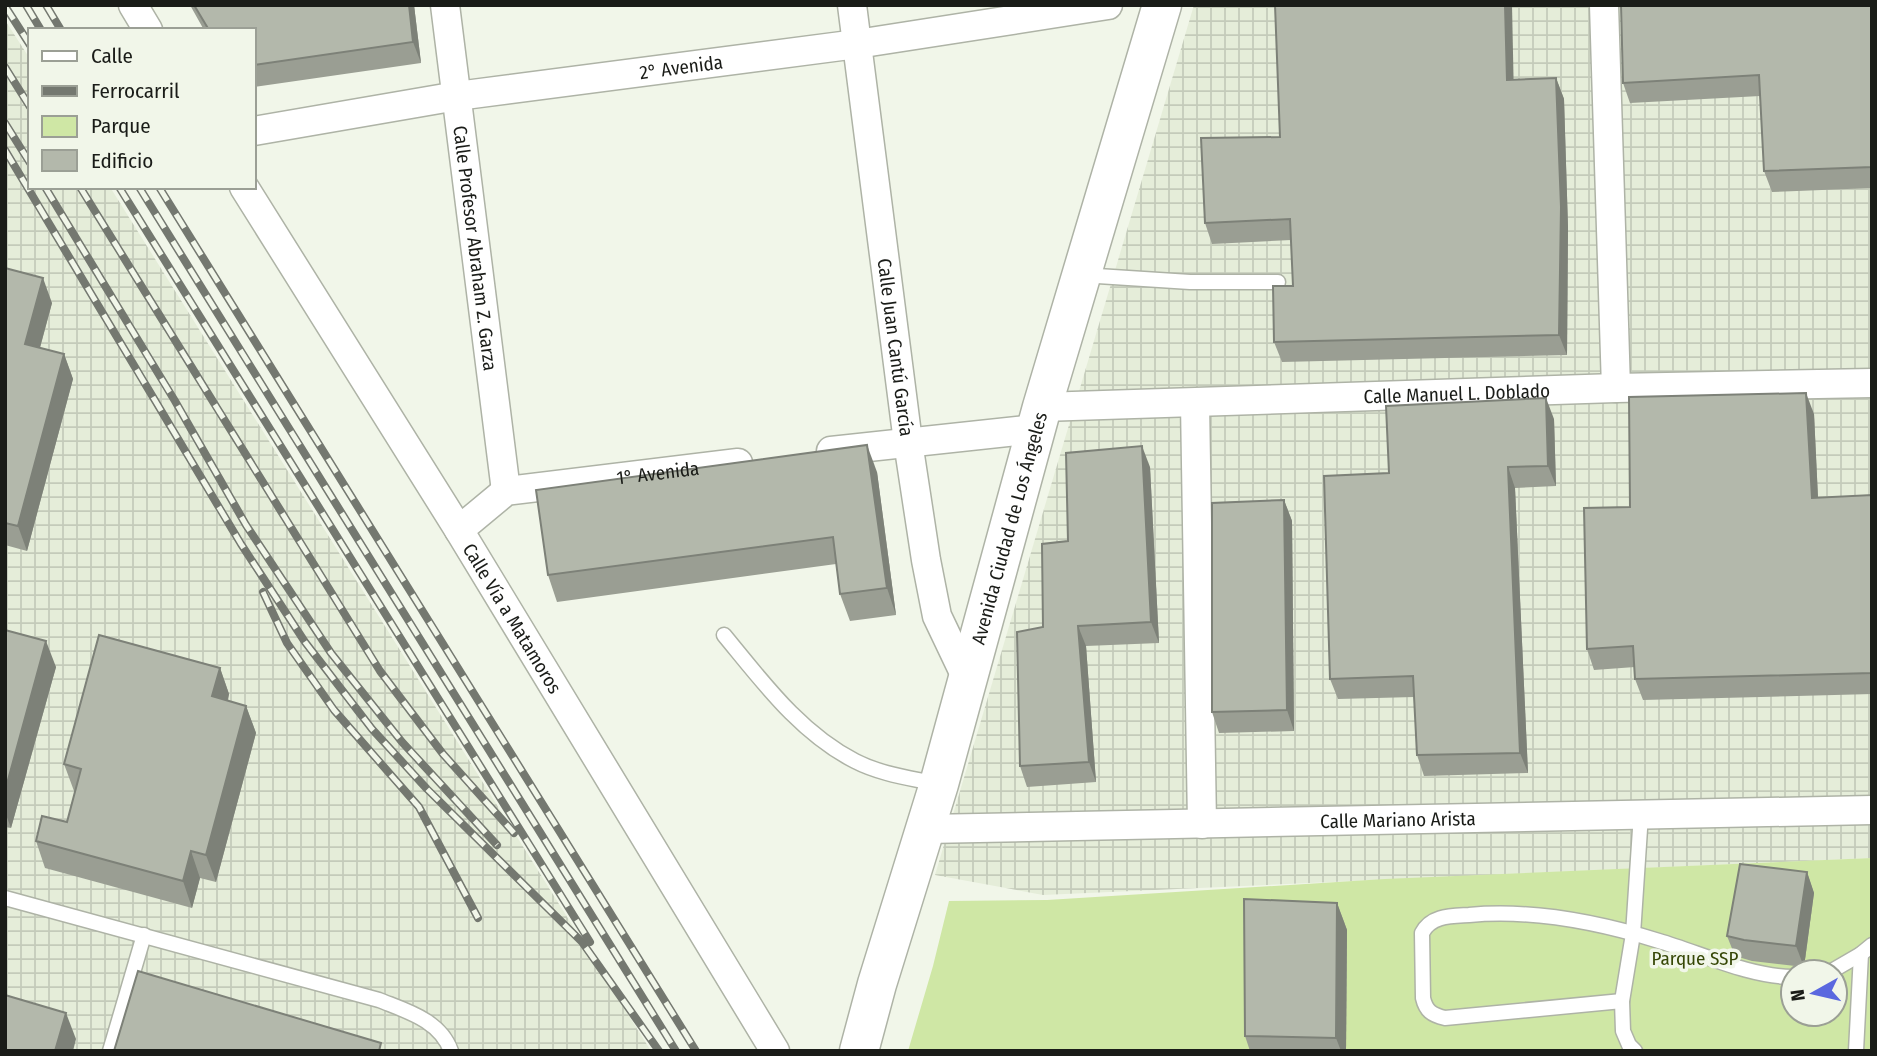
<svg xmlns="http://www.w3.org/2000/svg" width="1877" height="1056" viewBox="0 0 1877 1056" font-family="'Fira Sans Condensed',sans-serif">
<style>
.industrial{fill:url(#industrial-grid)}
.green{fill:#cfe7a5;fill-rule:evenodd}
.lines{fill:none;stroke-linecap:round;stroke-linejoin:round}
.lane-casing{stroke:#aeb3a6;stroke-width:17}
.street-casing{stroke:#aeb3a6;stroke-width:31}
.secondary-casing{stroke:#aeb3a6;stroke-width:41}
.lane{stroke:#fff;stroke-width:14}
.street{stroke:#fff;stroke-width:28}
.secondary{stroke:#fff;stroke-width:38}
.rail-casing{stroke:#747870;stroke-width:8}
.rail{stroke:#f1f6e9;stroke-width:5;stroke-dasharray:16;stroke-linecap:butt}
.wall{fill:#9a9e93}
.shaded-wall{fill:#7d8178}
.building{fill:#b3b8ab;stroke:#7d8178;stroke-width:2}
.labels{text-anchor:middle;stroke-width:7;stroke-linejoin:round;paint-order:stroke}
.street-label{font-size:19px;fill:#1a1c18;stroke:#f1f6e9}
.park-label{font-size:19px;fill:#364706;stroke:#f1f6e9}
</style>
<defs>
<pattern id="industrial-grid" width="8" height="8" patternUnits="userSpaceOnUse" patternTransform="scale(1.75)"><rect width="8" height="8" fill="#e5edd9"/><path d="M0 4h8M4 0v8" fill="none" stroke="#c4cbba"/></pattern>
</defs>
<rect width="100%" height="100%" fill="#f1f6e9"/>
<g class="industrial">
<path d="M 1194,5 L 1872,5 L 1872,858 L 1043,895 L 935,875 Z"/>
<path d="M 5,20 L 30,59 L 30,187 L 110,187 L 651,1051 L 5,1051 Z"/>
</g>
<path class="green" d="M 1872,858 L 1872,1051 L 908,1051 L 933,966 L 949,901 L 1047,900 L 1385,879 ZM 1793,972 L 1835,972 L 1835,1014 L 1793,1014 Z"/>
<g class="lines">
<defs>
<g id="lane">
<path d="M 1082,275 L 1190,282 L 1278,282"/>
<path d="M 724,635 C 762,681 800,733 855,761 C 880,774 910,778 937,784"/>
<path d="M 5,898 L 379,1000 C 406,1011 440,1020 451,1051"/>
<path d="M 1830,972 L 1861,954 L 1872,945"/>
<path d="M 1622,1001 L 1445,1018 C 1432,1015 1426,1011 1423,998 L 1422,933 C 1431,915 1452,916 1469,915 C 1533,909 1598,922 1659,941 C 1700,953 1750,977 1793,977"/>
<path d="M 110,1051 L 144,935"/>
<path d="M 1635,1051 L 1629,1045 L 1623,1031 L 1622,1001 L 1633,934 L 1641,814"/>
<path d="M 1856,1051 L 1861,954"/>
</g>
<g id="street">
<path d="M 133,5 L 148,30"/>
<path id="s1" d="M 445,5 L 506,491"/>
<path id="s2" d="M 852,5 L 908,442 L 926,560 L 937,616 L 968,681"/>
<path d="M 1604,5 L 1616,388"/>
<path id="s3" d="M 254,131 L 457,96 L 857,44 L 1108,5"/>
<path id="s4" d="M 244,187 L 459,530 L 775,1051"/>
<path d="M 1195,403 L 1202,824"/>
<path id="s5" d="M 1042,407 L 1616,388 L 1872,383"/>
<path d="M 831,451 L 1036,429"/>
<path id="s6" d="M 459,530 L 506,491 L 738,463"/>
<path id="s7" d="M 926,829 L 1872,810"/>
</g>
<g id="secondary">
<path id="s8" d="M 859,1051 L 877,984 L 939,784 L 1042,407 L 1162,5"/>
</g>
</defs>
<use href="#lane" class="lane-casing"/>
<use href="#street" class="street-casing"/>
<use href="#secondary" class="secondary-casing"/>
<use href="#lane" class="lane"/>
<use href="#street" class="street"/>
<use href="#secondary" class="secondary"/>
<defs>
<g id="rail">
<path d="M 26,5 L 41,30"/>
<path d="M 46,5 L 61,30"/>
<path d="M 5,6 L 30,45"/>
<path d="M 5,67 L 30,107"/>
<path d="M 5,123 L 30,163"/>
<path d="M 5,150 L 241,544 L 305,642 L 372,729 L 427,789 L 582,942 L 659,1051"/>
<path d="M 45,187 L 175,401 L 246,525 L 331,653 L 402,742 L 497,845"/>
<path d="M 80,187 L 380,671 L 443,754 L 514,833"/>
<path d="M 119,187 L 590,942"/>
<path d="M 139,187 L 676,1051"/>
<path d="M 159,187 L 696,1051"/>
<path d="M 263,592 L 287,643 L 334,710 L 419,807 L 478,918"/>
</g>
</defs>
<use href="#rail" class="rail-casing"/>
<use href="#rail" class="rail"/>
</g>
<g class="wall">
<path d="M 190,5 L 414,5 L 421,63 L 254,87 L 254,30 L 204,30 Z"/>
<path d="M 1872,5 L 1872,188 L 1772,192 L 1764,171 L 1760,96 L 1630,103 L 1623,83 Z"/>
<path d="M 1556,78 L 1564,99 L 1568,228 L 1567,355 L 1282,362 L 1274,342 L 1293,286 L 1291,240 L 1212,244 L 1205,223 L 1514,80 Z"/>
<path d="M 5,268 L 52,303 L 40,348 L 64,354 L 73,379 L 27,551 L 5,545 Z"/>
<path d="M 1814,414 L 1818,498 L 1872,495 L 1872,694 L 1643,700 L 1635,679 L 1635,667 L 1594,670 L 1587,649 Z"/>
<path d="M 1554,419 L 1556,486 L 1515,488 L 1528,773 L 1424,776 L 1417,755 L 1414,697 L 1338,699 L 1330,679 L 1389,473 Z"/>
<path d="M 1150,467 L 1159,643 L 1086,646 L 1096,782 L 1027,787 L 1020,766 L 1043,627 L 1068,541 Z"/>
<path d="M 877,472 L 896,615 L 850,621 L 840,594 L 836,564 L 557,602 L 548,575 Z"/>
<path d="M 1284,500 L 1292,521 L 1294,731 L 1219,733 L 1212,712 Z"/>
<path d="M 5,630 L 56,667 L 11,828 L 5,827 Z"/>
<path d="M 220,668 L 229,694 L 228,701 L 246,706 L 256,733 L 216,882 L 200,878 L 192,908 L 45,868 L 36,841 L 67,822 L 75,791 L 74,791 L 64,764 Z"/>
<path d="M 1807,872 L 1814,893 L 1804,967 L 1752,961 L 1735,956 L 1727,936 Z"/>
<path d="M 1337,903 L 1347,930 L 1346,1051 L 1250,1051 L 1245,1036 Z"/>
</g>
<g class="shaded-wall">
<path d="M 409,5 L 414,5 L 421,63 L 413,42 Z"/>
<path d="M 1505,5 L 1512,5 L 1514,101 L 1507,80 Z"/>
<path d="M 1556,78 L 1564,99 L 1568,228 L 1567,355 L 1559,335 Z"/>
<path d="M 43,278 L 52,303 L 34,369 L 25,344 Z"/>
<path d="M 64,354 L 73,379 L 27,551 L 18,526 Z"/>
<path d="M 1806,393 L 1814,414 L 1819,519 L 1812,498 Z"/>
<path d="M 1546,398 L 1554,419 L 1556,486 L 1548,466 Z"/>
<path d="M 867,445 L 877,472 L 896,615 L 887,588 Z"/>
<path d="M 1142,446 L 1150,467 L 1159,643 L 1151,622 Z"/>
<path d="M 1508,467 L 1515,488 L 1528,773 L 1520,753 Z"/>
<path d="M 1284,500 L 1292,521 L 1294,731 L 1287,710 Z"/>
<path d="M 1078,626 L 1086,646 L 1096,782 L 1089,762 Z"/>
<path d="M 46,641 L 56,667 L 11,828 L 5,812 L 5,791 Z"/>
<path d="M 220,668 L 229,694 L 222,723 L 212,696 Z"/>
<path d="M 246,706 L 256,733 L 216,882 L 206,855 Z"/>
<path d="M 191,851 L 200,878 L 192,908 L 183,881 Z"/>
<path d="M 1807,872 L 1814,893 L 1804,967 L 1796,946 Z"/>
<path d="M 1337,903 L 1347,930 L 1346,1051 L 1341,1051 L 1336,1038 Z"/>
<path d="M 66,1013 L 76,1039 L 73,1051 L 55,1051 Z"/>
</g>
<g class="building">
<path d="M 194,5 L 409,5 L 413,42 L 254,65 L 254,30 L 209,30 Z"/>
<path d="M 1275,5 L 1505,5 L 1507,80 L 1556,78 L 1561,207 L 1559,335 L 1274,342 L 1273,286 L 1293,286 L 1290,219 L 1205,223 L 1201,138 L 1280,137 Z"/>
<path d="M 1621,5 L 1872,5 L 1872,167 L 1764,171 L 1759,75 L 1623,83 Z"/>
<path d="M 5,268 L 43,278 L 25,344 L 64,354 L 18,526 L 5,523 Z"/>
<path d="M 1806,393 L 1812,498 L 1872,495 L 1872,673 L 1635,679 L 1633,646 L 1587,649 L 1584,508 L 1630,507 L 1629,397 Z"/>
<path d="M 1546,398 L 1548,466 L 1508,467 L 1520,753 L 1417,755 L 1413,676 L 1330,679 L 1324,476 L 1389,473 L 1386,406 Z"/>
<path d="M 867,445 L 887,588 L 840,594 L 833,537 L 548,575 L 536,490 Z"/>
<path d="M 1142,446 L 1151,622 L 1078,626 L 1089,762 L 1020,766 L 1017,632 L 1043,627 L 1042,544 L 1068,541 L 1066,453 Z"/>
<path d="M 1284,500 L 1287,710 L 1212,712 L 1212,503 Z"/>
<path d="M 5,630 L 46,641 L 5,791 Z"/>
<path d="M 99,635 L 220,668 L 212,696 L 246,706 L 206,855 L 191,851 L 183,881 L 36,841 L 42,816 L 67,822 L 81,769 L 64,764 Z"/>
<path d="M 1740,864 L 1807,872 L 1796,946 L 1744,940 L 1727,936 Z"/>
<path d="M 1244,899 L 1337,903 L 1336,1038 L 1245,1036 Z"/>
<path d="M 138,971 L 381,1043 L 379,1051 L 114,1051 Z"/>
<path d="M 5,995 L 66,1013 L 55,1051 L 5,1051 Z"/>
</g>
<g class="labels">
<g class="street-label">
<text dy="7" stroke="none"><textPath href="#s3" startOffset="432">2° Avenida</textPath></text>
<text dy="7" stroke="none"><textPath href="#s1" startOffset="245">Calle Profesor Abraham Z. Garza</textPath></text>
<text dy="7" stroke="none"><textPath href="#s2" startOffset="345">Calle Juan Cantú García</textPath></text>
<text dy="7" stroke="none"><textPath href="#s5" startOffset="415">Calle Manuel L. Doblado</textPath></text>
<text dy="7" stroke="none"><textPath href="#s6" startOffset="214">1° Avenida</textPath></text>
<text dy="7" stroke="none"><textPath href="#s8" startOffset="544">Avenida Ciudad de Los Ángeles</textPath></text>
<text dy="7" stroke="none"><textPath href="#s4" startOffset="508">Calle Vía a Matamoros</textPath></text>
<text dy="7" stroke="none"><textPath href="#s7" startOffset="472">Calle Mariano Arista</textPath></text>
</g>
<g class="park-label">
<text x="1695" y="965">Parque SSP</text>
</g>
</g>
<rect width="1877" height="1056" fill="none" stroke="#1a1c18" stroke-width="14"/>
<rect x="28" y="28" width="228" height="161" fill="#f1f6e9" stroke="#9b9f95" stroke-width="2"/>
<rect x="42" y="51" width="35" height="10" fill="#ffffff" stroke="#9b9f95" stroke-width="2"/>
<text x="91" y="63" font-size="21" fill="#1a1c18">Calle</text>
<rect x="42" y="86" width="35" height="10" fill="#747870" stroke="#9b9f95" stroke-width="2"/>
<text x="91" y="98" font-size="21" fill="#1a1c18">Ferrocarril</text>
<rect x="42" y="116" width="35" height="21" fill="#cfe7a5" stroke="#9b9f95" stroke-width="2"/>
<text x="91" y="133" font-size="21" fill="#1a1c18">Parque</text>
<rect x="42" y="150" width="35" height="21" fill="#b3b8ab" stroke="#9b9f95" stroke-width="2"/>
<text x="91" y="168" font-size="21" fill="#1a1c18">Edificio</text>
<g transform="translate(1814 993) rotate(262)"><circle r="33" fill="#f1f6e9" stroke="#9b9f95" stroke-width="2"/>
<path d="M0-5L12 26L0 18L-12 26Z" fill="#5a68df"/>
<text y="-10" font-size="19" font-weight="bold" text-anchor="middle" fill="#1a1c18">N</text>
</g>
</svg>
